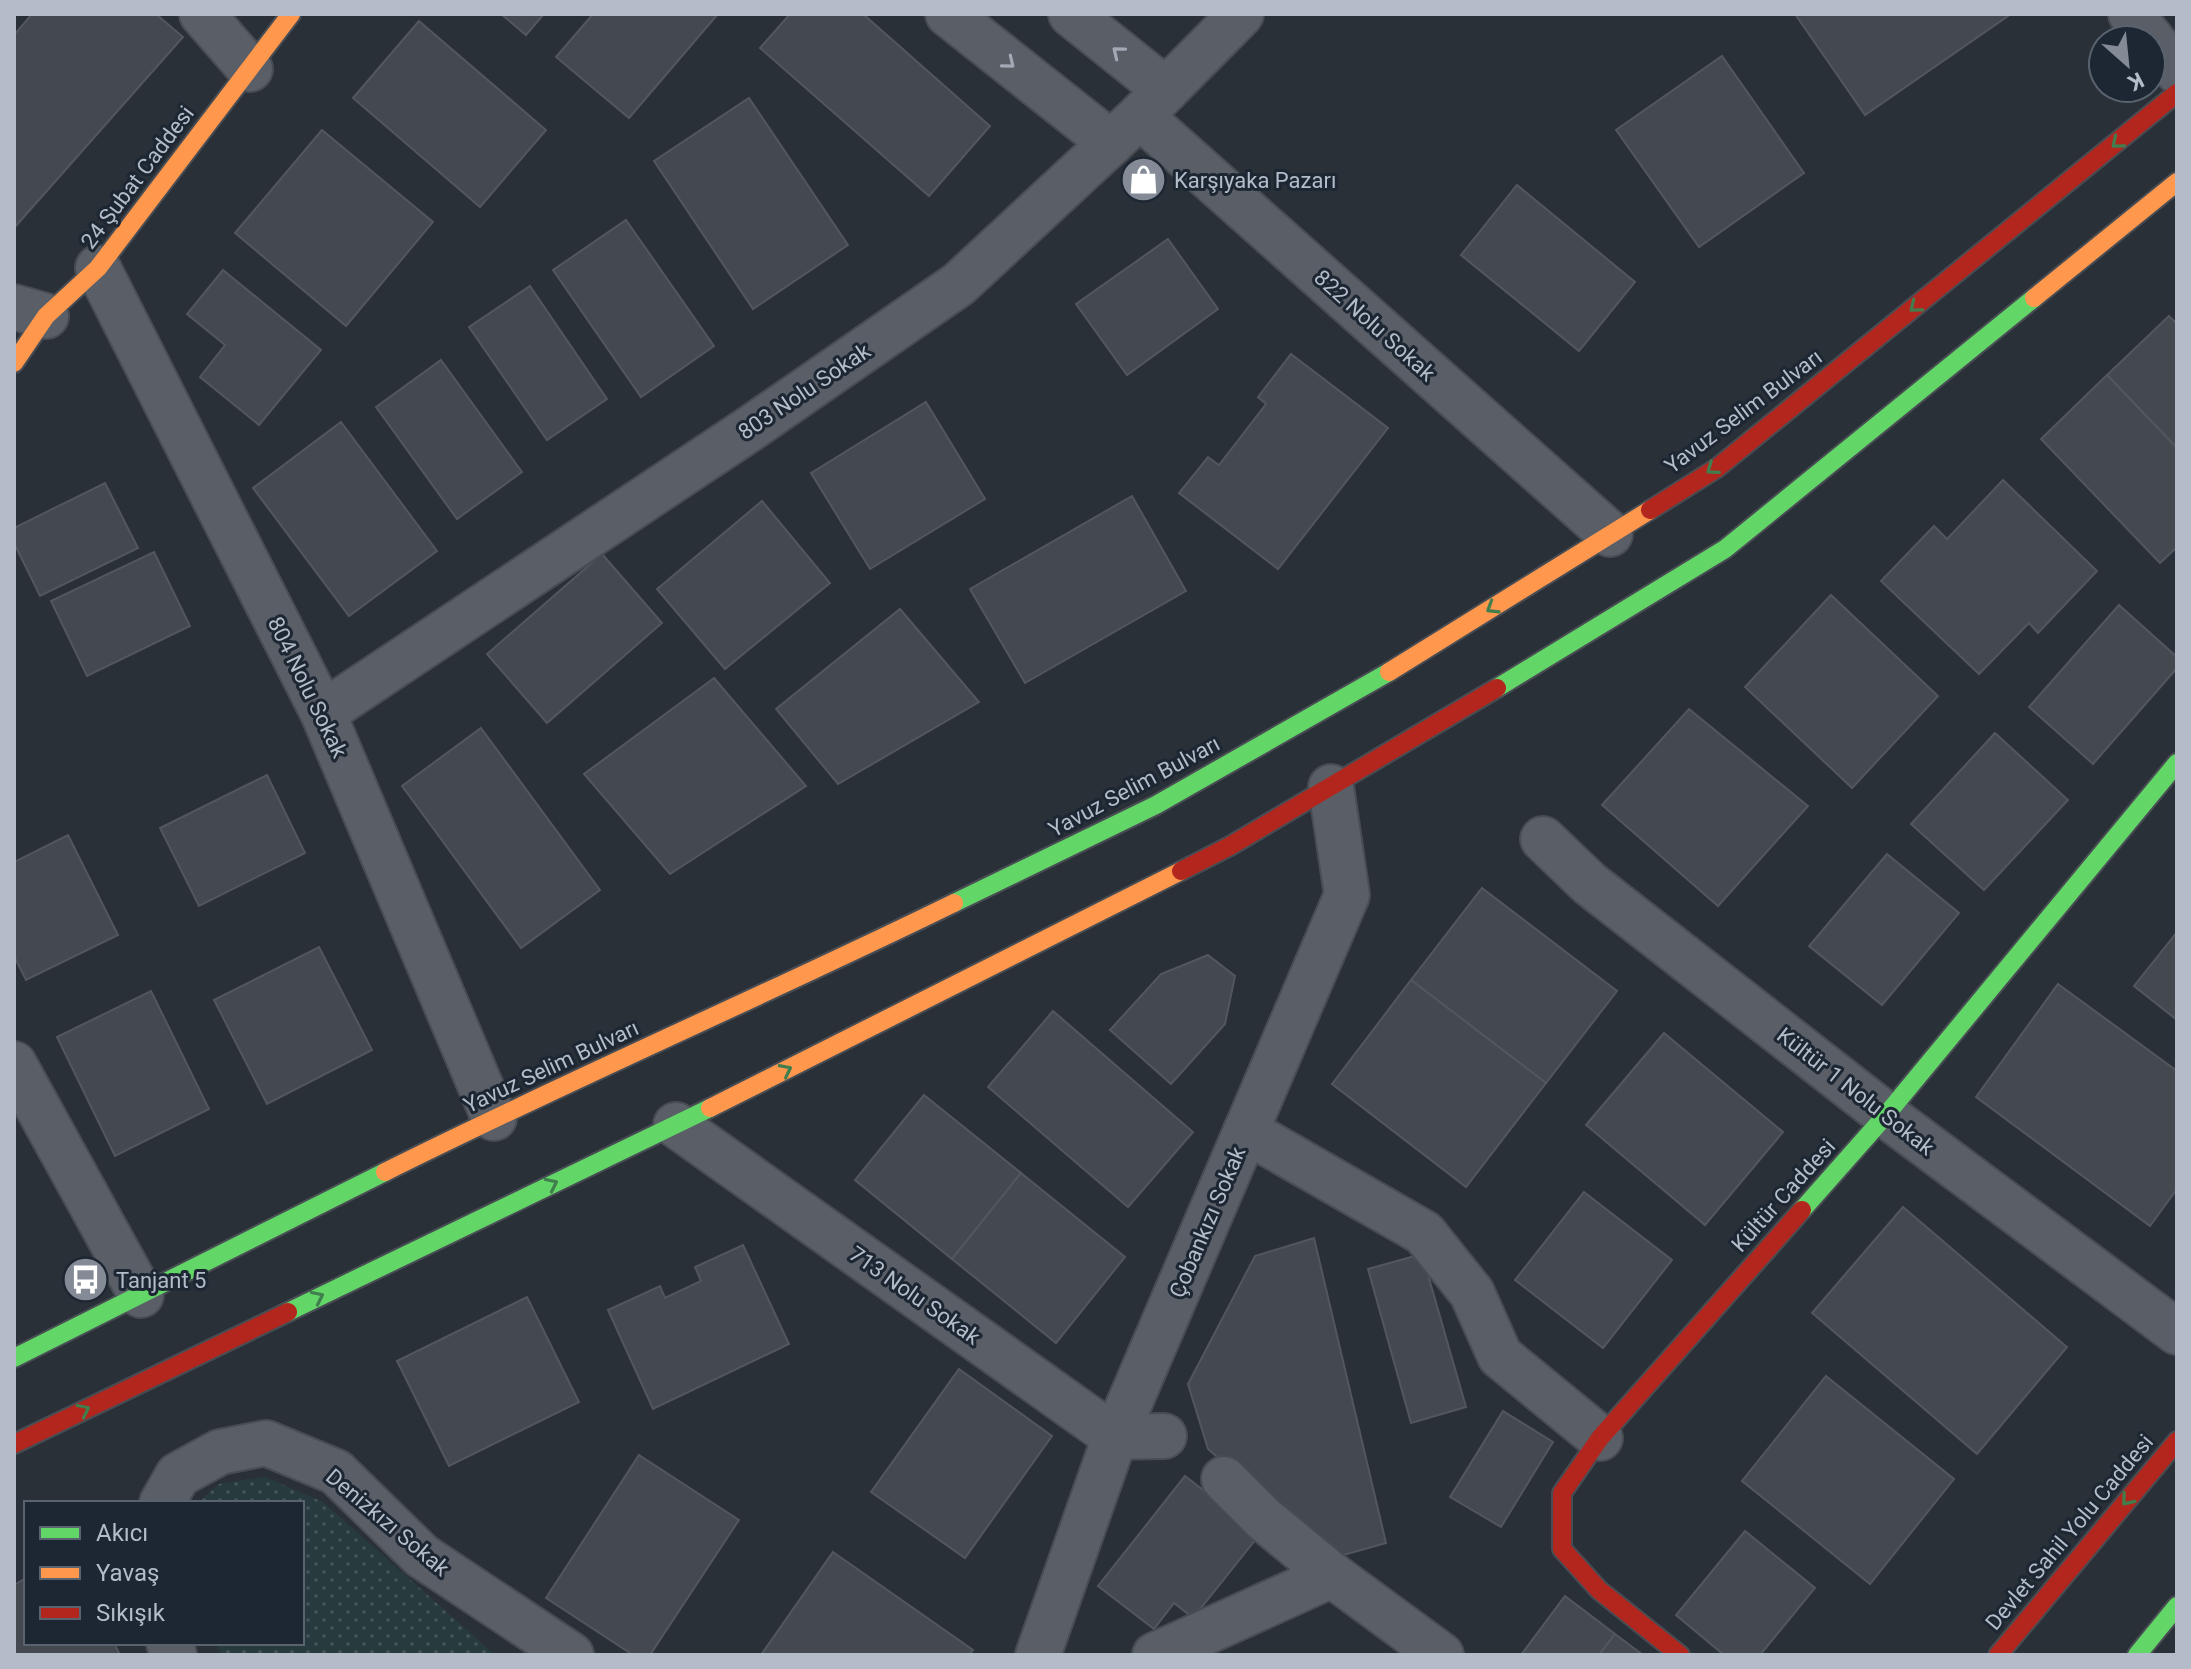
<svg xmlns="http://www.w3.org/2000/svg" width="2191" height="1669" viewBox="0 0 2191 1669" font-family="Roboto,sans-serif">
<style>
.park{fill:url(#park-dots)}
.building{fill:#444950;stroke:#52575f;stroke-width:2}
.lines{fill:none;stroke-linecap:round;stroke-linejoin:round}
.street-casing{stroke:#484c53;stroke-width:48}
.fast-casing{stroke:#484c53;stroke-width:22}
.slow-casing{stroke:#484c53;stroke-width:22}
.jam-casing{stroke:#484c53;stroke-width:22}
.street{stroke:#5a5e66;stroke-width:44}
.fast{stroke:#63d668;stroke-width:18}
.slow{stroke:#ff974d;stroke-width:18}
.jam{stroke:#b3261e;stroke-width:18}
.oneway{stroke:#a2a9b5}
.oneway2{stroke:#407e4e}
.labels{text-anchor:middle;stroke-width:6;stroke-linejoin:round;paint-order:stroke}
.street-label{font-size:22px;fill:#b4bcc9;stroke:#1d2633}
.poi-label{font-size:22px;fill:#b4bcc9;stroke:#1d2633;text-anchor:start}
</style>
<defs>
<pattern id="park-dots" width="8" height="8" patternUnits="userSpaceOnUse" patternTransform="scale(2)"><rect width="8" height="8" fill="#273a3e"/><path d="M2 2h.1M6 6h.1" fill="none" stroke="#445559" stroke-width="1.8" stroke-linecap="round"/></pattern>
</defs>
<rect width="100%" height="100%" fill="#2a3038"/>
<path class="park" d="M 265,1477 L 323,1502 L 495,1655 L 222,1655 L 216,1643 L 302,1643 L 302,1503 L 198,1503 L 219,1484 Z"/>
<g class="building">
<path d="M 32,14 L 156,14 L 183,37 L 14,228 L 14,35 Z"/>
<path d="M 501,14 L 544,14 L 526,35 Z"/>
<path d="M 593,14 L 718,14 L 629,118 L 556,57 Z"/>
<path d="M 790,14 L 863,14 L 990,126 L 929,196 L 760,48 Z"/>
<path d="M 1795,14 L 2011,14 L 1865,115 Z"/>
<path d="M 419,21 L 546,130 L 480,207 L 353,98 Z"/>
<path d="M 1722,56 L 1804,173 L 1699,247 L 1616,130 Z"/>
<path d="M 749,98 L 848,245 L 753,309 L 654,161 Z"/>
<path d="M 322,130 L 433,222 L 346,326 L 235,233 Z"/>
<path d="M 1517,185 L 1635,282 L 1579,351 L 1461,255 Z"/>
<path d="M 626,220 L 714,346 L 641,397 L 553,270 Z"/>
<path d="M 1168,239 L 1218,309 L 1127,375 L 1076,304 Z"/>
<path d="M 223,270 L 321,350 L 259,425 L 200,377 L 225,345 L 187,314 Z"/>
<path d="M 530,286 L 607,399 L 547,440 L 469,327 Z"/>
<path d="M 2169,316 L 2177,324 L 2177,448 L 2107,375 Z"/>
<path d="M 1291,354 L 1388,428 L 1278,569 L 1179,493 L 1208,457 L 1219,465 L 1266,404 L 1258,397 Z"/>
<path d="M 441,360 L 522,472 L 457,519 L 376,407 Z"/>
<path d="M 2107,375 L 2177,448 L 2177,547 L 2160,563 L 2041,439 Z"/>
<path d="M 926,402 L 985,499 L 870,569 L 811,473 Z"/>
<path d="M 341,422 L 437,551 L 349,616 L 253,488 Z"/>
<path d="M 2003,480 L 2097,571 L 2038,633 L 2029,623 L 1979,674 L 1881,581 L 1934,526 L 1947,539 Z"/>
<path d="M 105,483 L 138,548 L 40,596 L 14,543 L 14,528 Z"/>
<path d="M 1132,496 L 1186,591 L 1025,683 L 970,589 Z"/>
<path d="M 762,501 L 830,583 L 725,669 L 657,589 Z"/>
<path d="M 154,552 L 190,626 L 87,676 L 51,601 Z"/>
<path d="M 602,554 L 662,623 L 547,723 L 487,654 Z"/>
<path d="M 1831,595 L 1938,696 L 1852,788 L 1745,687 Z"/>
<path d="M 2119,605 L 2177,657 L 2177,668 L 2093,764 L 2029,707 Z"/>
<path d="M 900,609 L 979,702 L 838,784 L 776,709 Z"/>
<path d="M 714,678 L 806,786 L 670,874 L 584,774 Z"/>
<path d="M 1689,709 L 1808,806 L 1718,906 L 1602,805 Z"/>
<path d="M 481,728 L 600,890 L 521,948 L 402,786 Z"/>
<path d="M 1995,733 L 2068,800 L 1984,890 L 1911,824 Z"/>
<path d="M 267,775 L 305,853 L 199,906 L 160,828 Z"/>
<path d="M 68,835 L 118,935 L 26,980 L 14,956 L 14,862 Z"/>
<path d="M 1887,854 L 1959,913 L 1882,1005 L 1809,946 Z"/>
<path d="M 1482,888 L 1617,991 L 1546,1083 L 1411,980 Z"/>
<path d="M 2177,932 L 2177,1020 L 2134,986 Z"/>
<path d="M 319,947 L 372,1050 L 267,1104 L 214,1000 Z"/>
<path d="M 1208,955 L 1235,976 L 1225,1024 L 1171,1084 L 1110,1030 L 1161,974 Z"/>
<path d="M 1411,980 L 1546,1083 L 1466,1187 L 1332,1084 Z"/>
<path d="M 2058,984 L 2177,1071 L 2177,1189 L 2150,1226 L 1976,1097 Z"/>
<path d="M 151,991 L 209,1109 L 115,1156 L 57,1037 Z"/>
<path d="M 1053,1011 L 1193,1132 L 1128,1207 L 988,1087 Z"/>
<path d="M 1664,1033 L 1783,1132 L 1705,1225 L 1586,1125 Z"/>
<path d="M 924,1095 L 1021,1173 L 952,1259 L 855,1180 Z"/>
<path d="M 1021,1173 L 1125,1257 L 1056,1343 L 952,1259 Z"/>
<path d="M 1584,1192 L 1672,1260 L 1603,1348 L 1515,1280 Z"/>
<path d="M 1903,1207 L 2067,1347 L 1977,1454 L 1812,1313 Z"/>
<path d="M 1314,1238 L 1386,1543 L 1333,1558 L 1208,1449 L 1188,1384 L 1255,1256 Z"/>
<path d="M 743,1245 L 789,1344 L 653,1409 L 608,1310 L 660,1286 L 665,1298 L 701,1281 L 695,1267 Z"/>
<path d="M 1422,1254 L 1466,1407 L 1411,1423 L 1368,1269 Z"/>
<path d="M 527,1297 L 579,1402 L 449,1466 L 397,1361 Z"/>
<path d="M 959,1369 L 1052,1436 L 965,1558 L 871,1492 Z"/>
<path d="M 1826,1376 L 1954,1479 L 1870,1584 L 1742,1481 Z"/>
<path d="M 1503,1411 L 1553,1442 L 1501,1527 L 1450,1497 Z"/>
<path d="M 639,1455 L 739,1520 L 650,1655 L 633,1655 L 546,1598 Z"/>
<path d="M 1185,1476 L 1260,1534 L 1193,1618 L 1174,1603 L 1154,1629 L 1098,1586 Z"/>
<path d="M 1745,1531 L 1815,1588 L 1760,1655 L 1724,1655 L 1676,1615 Z"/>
<path d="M 833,1552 L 973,1650 L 969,1655 L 761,1655 Z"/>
<path d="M 26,1578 L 26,1643 L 114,1643 L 120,1655 L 14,1655 L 14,1585 Z"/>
<path d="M 1565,1596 L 1615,1634 L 1599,1655 L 1521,1655 Z"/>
<path d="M 1615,1634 L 1643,1655 L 1599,1655 Z"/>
</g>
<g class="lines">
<defs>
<g id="street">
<path d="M 202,14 L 250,69"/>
<path d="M 948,14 L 1111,143"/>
<path d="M 1071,14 L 1166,90"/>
<path d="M 2131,14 L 2177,71"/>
<path d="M 1140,116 L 1610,534"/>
<path d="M 98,268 L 323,713 L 494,1118"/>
<path d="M 14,307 L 46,316"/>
<path d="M 323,713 L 751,428 L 959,284 L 1140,116 L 1241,14"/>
<path d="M 1543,839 L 1590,884 L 1886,1115 L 2177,1332"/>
<path d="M 14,1064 L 141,1295"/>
<path d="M 676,1125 L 1115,1437 L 1164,1436"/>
<path d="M 1246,1131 L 1424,1233 L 1472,1293 L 1500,1356 L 1600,1438"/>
<path d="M 1224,1479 L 1264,1519 L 1332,1575"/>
<path d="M 162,1503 L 178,1475 L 220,1452 L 266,1443 L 336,1472 L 422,1556 L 571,1655"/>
<path d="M 169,1643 L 174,1655"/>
<path d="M 1038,1655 L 1115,1437 L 1347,895 L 1331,787"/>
<path d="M 1155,1655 L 1332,1575 L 1441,1655"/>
</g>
<g id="fast">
<path d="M 1497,688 L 1725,549 L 2034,298"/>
<path d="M 954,903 L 1156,805 L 1389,672"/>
<path d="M 1802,1210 L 1886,1115 L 2177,763"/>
<path d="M 288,1312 L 710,1108"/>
<path d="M 14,1358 L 385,1172"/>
<path d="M 2137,1655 L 2177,1606"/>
</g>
<g id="slow">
<path d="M 2034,298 L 2177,182"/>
<path d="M 14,363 L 46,316 L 98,268 L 291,14"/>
<path d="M 1389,672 L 1650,510"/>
<path d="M 710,1108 L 1181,871"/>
<path d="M 385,1172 C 573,1078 766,995 954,903"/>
</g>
<g id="jam">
<path d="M 1650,510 L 1717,468 L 2177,93"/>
<path d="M 1181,871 L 1230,846 L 1497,688"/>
<path d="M 14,1444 L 288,1312"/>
<path d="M 1680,1655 L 1599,1590 L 1562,1549 L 1562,1493 L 1600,1438 L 1802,1210"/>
<path d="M 1998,1655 L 2177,1441"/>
</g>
</defs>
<use href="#street" class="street-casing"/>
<use href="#fast" class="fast-casing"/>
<use href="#slow" class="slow-casing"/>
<use href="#jam" class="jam-casing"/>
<use href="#street" class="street"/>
<use href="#fast" class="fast"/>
<use href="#slow" class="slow"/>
<use href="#jam" class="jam"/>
</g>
<defs><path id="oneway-chevron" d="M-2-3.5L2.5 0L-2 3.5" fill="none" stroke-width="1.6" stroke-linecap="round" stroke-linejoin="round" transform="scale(2)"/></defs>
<g class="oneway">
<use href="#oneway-chevron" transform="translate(1118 52) rotate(-141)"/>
<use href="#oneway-chevron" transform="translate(1009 63) rotate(39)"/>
</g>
<g class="oneway2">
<use href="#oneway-chevron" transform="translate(2117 143) rotate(140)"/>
<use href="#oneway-chevron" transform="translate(1915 307) rotate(141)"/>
<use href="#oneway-chevron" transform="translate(1712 469) rotate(145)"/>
<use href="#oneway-chevron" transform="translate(1492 608) rotate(148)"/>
<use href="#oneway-chevron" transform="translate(786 1070) rotate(-27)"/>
<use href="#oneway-chevron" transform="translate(552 1184) rotate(-26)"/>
<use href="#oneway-chevron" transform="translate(318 1297) rotate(-26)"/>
<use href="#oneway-chevron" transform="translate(84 1410) rotate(-26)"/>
<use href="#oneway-chevron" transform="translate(2127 1500) rotate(130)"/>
</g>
<defs>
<symbol id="shop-disc" viewBox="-11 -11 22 22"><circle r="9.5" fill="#848b96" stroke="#1d2633"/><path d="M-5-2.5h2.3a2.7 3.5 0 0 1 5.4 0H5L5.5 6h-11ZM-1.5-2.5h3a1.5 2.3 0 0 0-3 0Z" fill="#fff"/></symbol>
<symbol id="bus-disc" viewBox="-11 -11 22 22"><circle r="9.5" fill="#848b96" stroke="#1d2633"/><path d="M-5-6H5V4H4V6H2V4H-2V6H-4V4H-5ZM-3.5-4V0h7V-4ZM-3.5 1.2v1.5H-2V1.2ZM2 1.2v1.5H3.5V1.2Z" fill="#fff"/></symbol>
</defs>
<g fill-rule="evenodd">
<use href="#shop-disc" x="1118" y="154" width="51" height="51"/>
<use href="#bus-disc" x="60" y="1254" width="51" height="51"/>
</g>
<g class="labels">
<g class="street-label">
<text transform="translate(137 177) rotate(-53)" y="8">24 Şubat Caddesi</text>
<text transform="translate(1375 325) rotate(42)" y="8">822 Nolu Sokak</text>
<text transform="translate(804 391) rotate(-34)" y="8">803 Nolu Sokak</text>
<text transform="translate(1743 411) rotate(-37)" y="8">Yavuz Selim Bulvarı</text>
<text transform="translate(308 687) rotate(64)" y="8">804 Nolu Sokak</text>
<text transform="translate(1134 786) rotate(-28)" y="8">Yavuz Selim Bulvarı</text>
<text transform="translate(551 1066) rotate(-25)" y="8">Yavuz Selim Bulvarı</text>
<text transform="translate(1856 1091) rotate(38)" y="8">Kültür 1 Nolu Sokak</text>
<text transform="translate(1783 1195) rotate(-48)" y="8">Kültür Caddesi</text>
<text transform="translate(1207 1222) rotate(-67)" y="8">Çobankızı Sokak</text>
<text transform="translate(915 1295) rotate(35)" y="8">713 Nolu Sokak</text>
<text transform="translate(388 1522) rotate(40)" y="8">Denizkızı Sokak</text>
<text transform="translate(2069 1532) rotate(-50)" y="8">Devlet Sahil Yolu Caddesi</text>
</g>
<g class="poi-label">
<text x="1174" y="188">Karşıyaka Pazarı</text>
<text x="116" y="1288">Tanjant 5</text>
</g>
</g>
<rect width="2191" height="1669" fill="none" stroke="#b4bcc9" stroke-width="32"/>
<rect x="24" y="1501" width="280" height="144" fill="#1d2633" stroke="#59626f" stroke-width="2"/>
<rect x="40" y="1527" width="40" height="12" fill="#63d668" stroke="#59626f" stroke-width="2"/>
<text x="96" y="1541" font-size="24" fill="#b4bcc9">Akıcı</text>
<rect x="40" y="1567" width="40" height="12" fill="#ff974d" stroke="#59626f" stroke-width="2"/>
<text x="96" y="1581" font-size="24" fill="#b4bcc9">Yavaş</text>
<rect x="40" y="1607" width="40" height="12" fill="#b3261e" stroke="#59626f" stroke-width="2"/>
<text x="96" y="1621" font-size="24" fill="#b4bcc9">Sıkışık</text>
<g transform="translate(2127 64) rotate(153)"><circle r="38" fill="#1d2633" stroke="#59626f" stroke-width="2"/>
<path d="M0-6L14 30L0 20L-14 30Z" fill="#848b96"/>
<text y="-12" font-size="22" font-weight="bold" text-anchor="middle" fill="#b4bcc9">K</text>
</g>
</svg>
